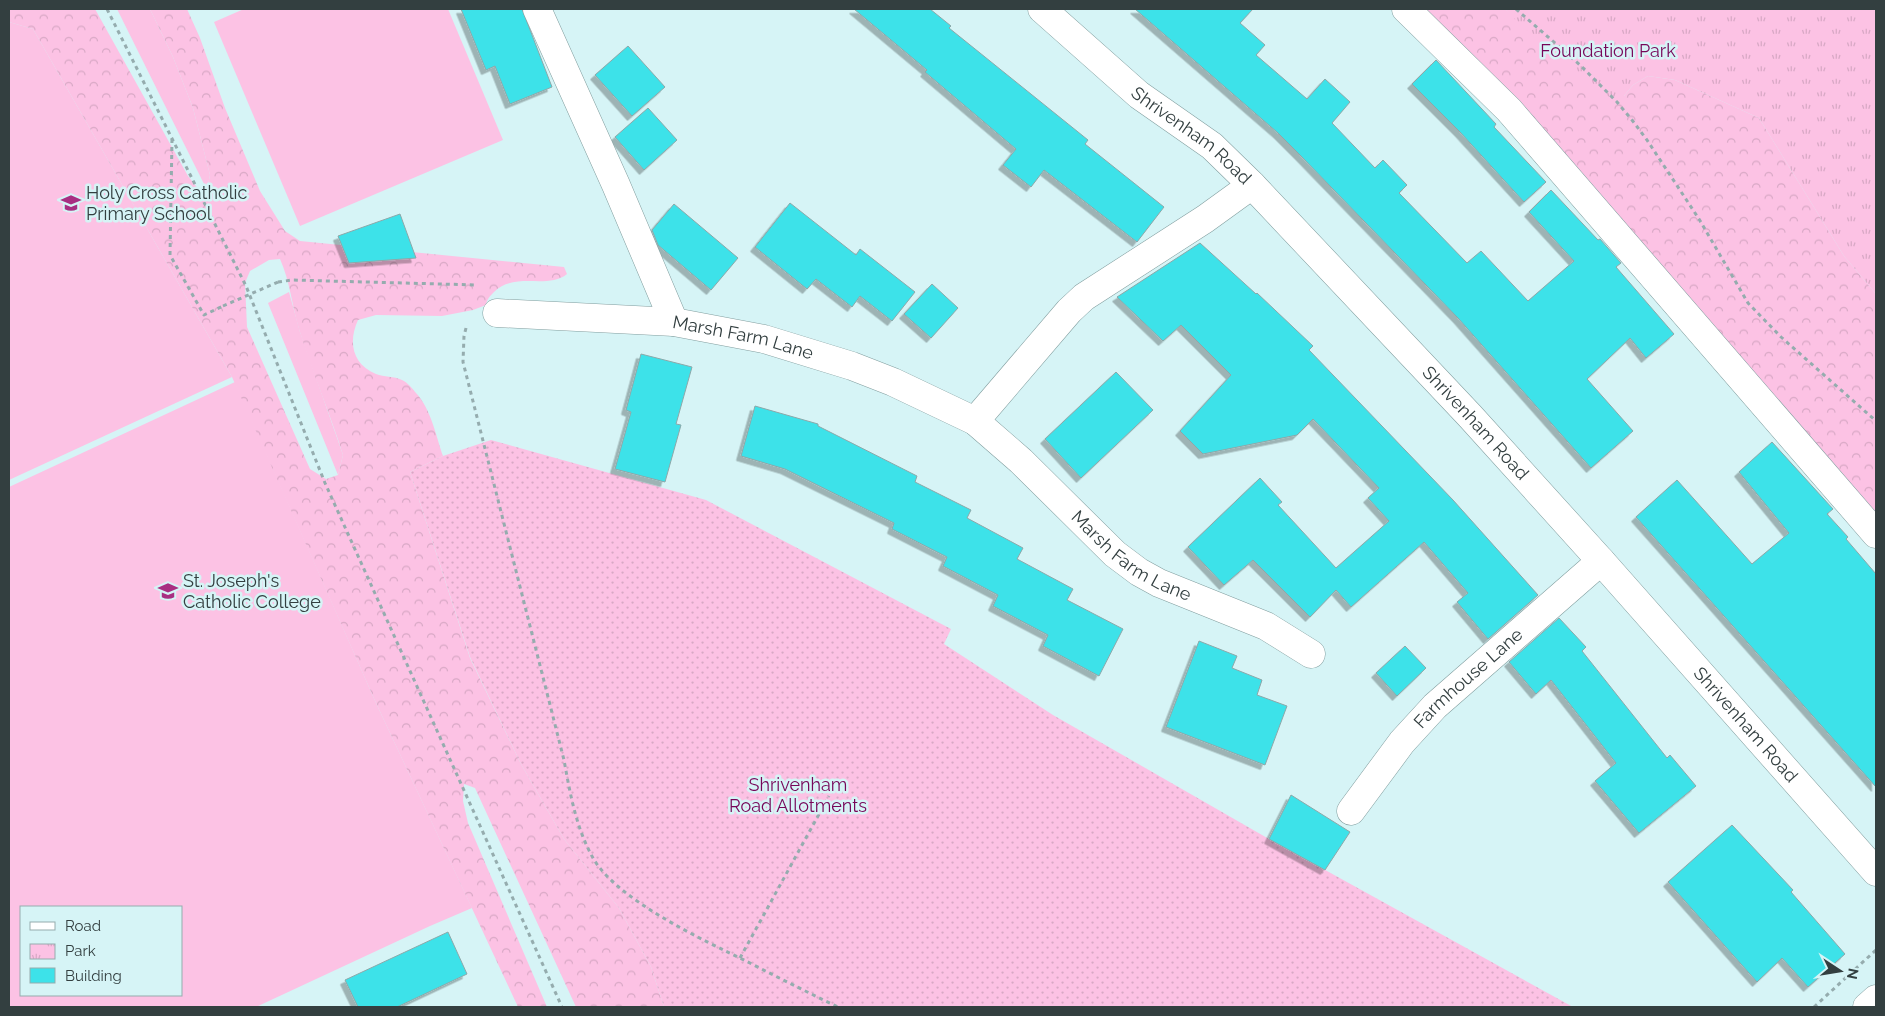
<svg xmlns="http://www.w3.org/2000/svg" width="1885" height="1016" viewBox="0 0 1885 1016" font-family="Raleway,sans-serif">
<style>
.grass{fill:#fcc2e4;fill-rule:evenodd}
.forest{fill:url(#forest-crowns);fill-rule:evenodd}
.park{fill:url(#park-tufts)}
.garden{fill:url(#garden-dots)}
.building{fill:#3de2e9;stroke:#8ca8a9;filter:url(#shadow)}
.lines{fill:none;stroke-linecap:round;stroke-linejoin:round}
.minor-casing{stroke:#829e9f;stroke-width:29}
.major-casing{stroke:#829e9f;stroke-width:29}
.path{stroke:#95acae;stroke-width:3;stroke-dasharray:4 4;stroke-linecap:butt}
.minor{stroke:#fff;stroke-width:28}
.major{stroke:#fff;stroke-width:28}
.path-bridge{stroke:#95acae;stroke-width:3;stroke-dasharray:4 4;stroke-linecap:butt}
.labels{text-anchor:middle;stroke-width:5;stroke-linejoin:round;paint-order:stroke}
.park-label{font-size:18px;fill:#770659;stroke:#d6f4f6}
.street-label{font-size:18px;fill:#333f40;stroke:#d6f4f6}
.poi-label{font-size:18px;fill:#333f40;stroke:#d6f4f6;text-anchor:start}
</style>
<defs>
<pattern id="forest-crowns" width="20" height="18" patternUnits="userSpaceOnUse" patternTransform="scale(1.25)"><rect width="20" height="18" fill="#fcc2e4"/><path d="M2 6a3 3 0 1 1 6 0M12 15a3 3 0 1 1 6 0" fill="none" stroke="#d8a8c5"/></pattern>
<pattern id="park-tufts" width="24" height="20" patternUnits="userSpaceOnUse" patternTransform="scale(1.25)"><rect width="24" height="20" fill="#fcc2e4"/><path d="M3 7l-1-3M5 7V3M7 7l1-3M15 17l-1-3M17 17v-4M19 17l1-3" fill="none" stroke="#d8a8c5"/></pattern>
<pattern id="garden-dots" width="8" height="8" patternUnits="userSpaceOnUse" patternTransform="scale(1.25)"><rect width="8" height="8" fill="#fcc2e4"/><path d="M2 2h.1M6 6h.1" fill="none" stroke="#d8a8c5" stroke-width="1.8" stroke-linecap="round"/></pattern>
<filter id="shadow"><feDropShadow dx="-4.5" dy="4.5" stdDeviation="0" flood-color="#0004"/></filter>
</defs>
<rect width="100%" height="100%" fill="#d6f4f6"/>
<g class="grass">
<path d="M 117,9 L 150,9 L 173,57 L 193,108 L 210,175 L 207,190 Z"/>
<path d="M 244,9 L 448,9 L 503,140 L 300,226 L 214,22 Z"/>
<path d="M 9,22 L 33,29 L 232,377 L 9,480 Z"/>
<path d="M 289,292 L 300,332 L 343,455 L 338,475 L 268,303 Z"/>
<path d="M 235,382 L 376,703 L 472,908 L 430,926 L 256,1007 L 9,1007 L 9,487 ZM 21,907 L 181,907 L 181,995 L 21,995 Z"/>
</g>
<g class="forest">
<path d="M 9,9 L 95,9 L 188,176 L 200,191 L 207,190 L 210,175 L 193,108 L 173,57 L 150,9 L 187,9 L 200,38 L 225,108 L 260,191 L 285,231 L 300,241 L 564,267 L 567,274 C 548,290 515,271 494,292 C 490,296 487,299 486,305 L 473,310 L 442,316 L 376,315 L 358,320 C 348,342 352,364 376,374 C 384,377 394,376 402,380 C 407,382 413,389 416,393 C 431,409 436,436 443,456 L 410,472 L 470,658 L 521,764 L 564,839 L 619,908 L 651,967 L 664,1007 L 576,1007 L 475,788 L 464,784 L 463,801 L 468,823 L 547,1007 L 518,1007 L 376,703 L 232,377 L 33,29 L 9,22 ZM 280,259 C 290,281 292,306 299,329 C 312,372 330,413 343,455 L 338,475 L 326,479 L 310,469 L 247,327 L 245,283 L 250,271 L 269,260 Z"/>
<path d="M 1419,9 L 1505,9 L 1516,18 L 1624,96 L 1633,85 L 1648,76 L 1675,80 L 1759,118 L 1844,256 L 1876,294 L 1876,520 Z"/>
</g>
<path class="park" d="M 1505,9 L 1876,9 L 1876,294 L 1844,256 L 1759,118 L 1675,80 L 1648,76 L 1633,85 L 1624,96 L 1605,107 Z"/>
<path class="garden" d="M 491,440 L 706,500 L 951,629 L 944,644 L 1053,715 L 1269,839 L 1573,1007 L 664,1007 L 651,967 L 619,908 L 564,839 L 521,764 L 470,657 L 410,472 L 443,456 Z"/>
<g class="building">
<path d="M 461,9 L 522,9 L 552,87 L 510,104 L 495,66 L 486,70 Z"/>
<path d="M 854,9 L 930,9 L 951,26 L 949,28 L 1088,140 L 1085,144 L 1164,207 L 1137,242 L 1044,170 L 1031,187 L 1003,165 L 1016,149 L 925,72 L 927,70 Z"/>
<path d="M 1135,9 L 1253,9 L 1240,23 L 1265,45 L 1256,55 L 1307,99 L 1325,79 L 1350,102 L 1332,123 L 1375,168 L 1383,160 L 1407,185 L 1399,193 L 1467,263 L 1481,251 L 1528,301 L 1574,261 L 1529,212 L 1551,190 L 1598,240 L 1600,239 L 1621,263 L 1616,267 L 1674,334 L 1646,358 L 1630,338 L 1587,379 L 1633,431 L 1591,468 L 1458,318 L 1300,155 L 1278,133 Z"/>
<path d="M 628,46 L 665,87 L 632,116 L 595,75 Z"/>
<path d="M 1436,60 L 1496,124 L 1494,127 L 1546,182 L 1524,202 L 1460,132 L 1412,84 Z"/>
<path d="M 648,108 L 677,140 L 644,170 L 615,137 Z"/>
<path d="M 790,203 L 856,255 L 860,249 L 915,292 L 892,321 L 860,296 L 852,307 L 816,279 L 807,289 L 755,247 Z"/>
<path d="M 674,204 L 738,258 L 711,290 L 658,245 L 652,230 Z"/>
<path d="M 400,214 L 416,258 L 349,263 L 338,236 Z"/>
<path d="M 1200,243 L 1256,294 L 1257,293 L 1313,346 L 1309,350 L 1453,500 L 1538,595 L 1488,639 L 1457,602 L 1468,593 L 1424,542 L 1351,607 L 1336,590 L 1310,617 L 1253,560 L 1224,585 L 1188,547 L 1260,478 L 1282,502 L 1278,505 L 1336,568 L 1389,521 L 1368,498 L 1379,488 L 1313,419 L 1297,435 L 1203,454 L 1180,431 L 1231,375 L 1181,325 L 1163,341 L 1117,297 Z"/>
<path d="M 932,284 L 958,308 L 931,338 L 904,314 Z"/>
<path d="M 641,354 L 692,367 L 676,424 L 681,425 L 665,482 L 615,469 L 631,412 L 626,410 Z"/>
<path d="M 1116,372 L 1153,410 L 1081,478 L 1045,439 Z"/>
<path d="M 755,406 L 818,424 L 818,426 L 917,476 L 915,482 L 971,510 L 967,518 L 1023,548 L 1017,559 L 1073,589 L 1067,600 L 1123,629 L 1099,676 L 1043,646 L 1048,635 L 993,606 L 998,595 L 943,566 L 947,557 L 892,529 L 894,523 L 785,469 L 741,456 Z"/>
<path d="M 1772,442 L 1833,509 L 1827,514 L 1848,537 L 1846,539 L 1876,574 L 1876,787 L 1636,517 L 1677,480 L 1752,564 L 1789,533 L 1739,472 Z"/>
<path d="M 1559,618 L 1586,647 L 1582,651 L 1667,758 L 1670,755 L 1696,786 L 1639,833 L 1595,781 L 1616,763 L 1551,680 L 1536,694 L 1509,662 Z"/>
<path d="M 1199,641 L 1237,656 L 1232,668 L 1262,680 L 1257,695 L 1287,706 L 1265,765 L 1166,727 Z"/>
<path d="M 1405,646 L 1426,668 L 1397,696 L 1376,673 Z"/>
<path d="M 1291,795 L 1350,832 L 1325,870 L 1269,839 Z"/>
<path d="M 1732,825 L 1793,890 L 1791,892 L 1845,954 L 1808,987 L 1782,958 L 1757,982 L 1668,882 Z"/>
<path d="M 448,932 L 467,974 L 397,1007 L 358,1007 L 345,980 Z"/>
</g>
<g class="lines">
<defs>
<g id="minor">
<path d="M 537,9 L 616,185 L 674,322"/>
<path id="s1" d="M 1042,9 L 1139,95 L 1212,146 L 1252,185 L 1470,416 L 1601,561 L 1876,872"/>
<path d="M 1406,9 L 1509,110 L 1876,534"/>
<path id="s2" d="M 497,313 L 674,322 L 764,339 L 852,366 L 893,382 L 975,421 L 1069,311 L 1084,297 L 1205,219 L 1252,185"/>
<path id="s3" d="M 975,421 L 1021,461 L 1115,554 L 1139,572 L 1159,583 L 1266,626 L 1311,654"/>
<path id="s4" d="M 1351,811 L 1402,742 L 1435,706 L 1601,561"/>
</g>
<path id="major" d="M 1867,1007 L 1876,999"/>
</defs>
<use href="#minor" class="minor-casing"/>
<use href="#major" class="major-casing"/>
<g class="path">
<path d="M 107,9 L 246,286 L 325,483 L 562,1007"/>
<path d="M 1516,9 L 1580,65 L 1617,102 L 1632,120 L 1647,140 L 1699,219 L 1748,303 L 1781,337 L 1876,421"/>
<path d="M 172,139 L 170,255 L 204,315 L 223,306"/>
<path d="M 278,282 L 292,280 L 477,285"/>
<path d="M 466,328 L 464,336 L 463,362 L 564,760 C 570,793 576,828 593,858 C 617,900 703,940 746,961 C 777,977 807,992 838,1007"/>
<path d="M 740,958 L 829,796"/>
<path d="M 1814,1007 L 1876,950"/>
</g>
<use href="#minor" class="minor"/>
<use href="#major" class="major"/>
<path class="path-bridge" d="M 223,306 L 278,282"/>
</g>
<defs>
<symbol id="school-bare" viewBox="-9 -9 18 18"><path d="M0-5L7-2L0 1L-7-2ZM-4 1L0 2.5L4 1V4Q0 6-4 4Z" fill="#a82e82" stroke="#d6f4f6" stroke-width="2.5" paint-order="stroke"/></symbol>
</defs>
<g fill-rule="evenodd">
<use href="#school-bare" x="57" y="189" width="28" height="28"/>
<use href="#school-bare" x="154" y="577" width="28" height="28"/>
</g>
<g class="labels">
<g class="park-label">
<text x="1608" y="57">Foundation Park</text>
<text x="798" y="791">Shrivenham<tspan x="798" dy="21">Road Allotments</tspan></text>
</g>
<g class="street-label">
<text dy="6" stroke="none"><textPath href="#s1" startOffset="196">Shrivenham Road</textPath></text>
<text dy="6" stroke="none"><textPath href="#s2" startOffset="248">Marsh Farm Lane</textPath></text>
<text dy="6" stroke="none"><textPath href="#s1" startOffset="601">Shrivenham Road</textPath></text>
<text dy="6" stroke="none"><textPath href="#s3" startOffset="208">Marsh Farm Lane</textPath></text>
<text dy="6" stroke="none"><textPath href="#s4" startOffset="178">Farmhouse Lane</textPath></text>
<text dy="6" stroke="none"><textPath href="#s1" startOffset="1006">Shrivenham Road</textPath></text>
</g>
<g class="poi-label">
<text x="86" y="199">Holy Cross Catholic<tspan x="86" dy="21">Primary School</tspan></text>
<text x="183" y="587">St. Joseph's<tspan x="183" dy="21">Catholic College</tspan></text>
</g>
</g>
<rect width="1885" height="1016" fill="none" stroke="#333f40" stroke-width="20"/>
<rect x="20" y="906" width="162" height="90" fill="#d6f4f6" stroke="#95acad"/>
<rect x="30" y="922" width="25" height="8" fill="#ffffff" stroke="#95acad"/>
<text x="65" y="931" font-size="15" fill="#333f40">Road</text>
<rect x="30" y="944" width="25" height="15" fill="url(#park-tufts)" stroke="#95acad"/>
<text x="65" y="956" font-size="15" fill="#333f40">Park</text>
<rect x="30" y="968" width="25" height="15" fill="#3de2e9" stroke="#95acad"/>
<text x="65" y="981" font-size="15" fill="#333f40">Building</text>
<g transform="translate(1840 971) rotate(102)" stroke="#d6f4f6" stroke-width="4" paint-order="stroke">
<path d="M0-4L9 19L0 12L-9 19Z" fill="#333f40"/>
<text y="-8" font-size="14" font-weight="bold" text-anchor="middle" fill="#333f40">N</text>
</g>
</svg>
